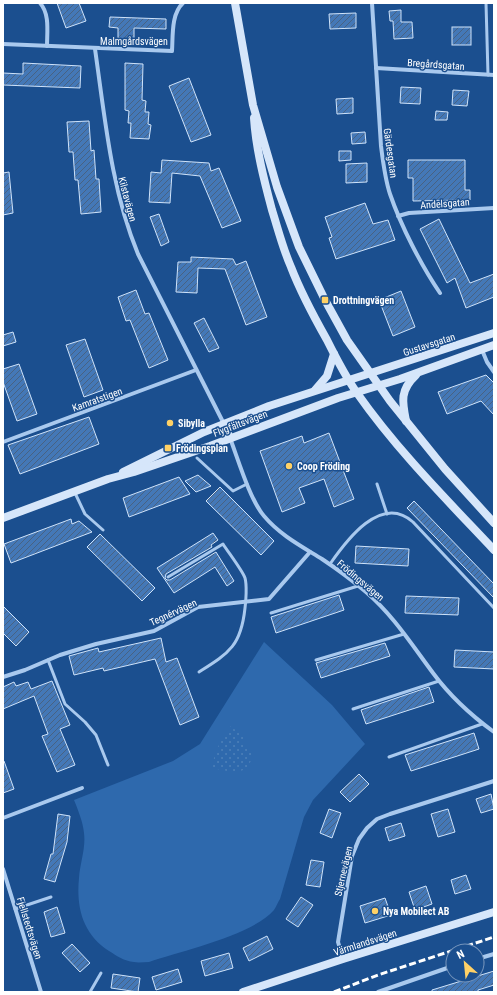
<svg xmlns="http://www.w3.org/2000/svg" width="497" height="995" viewBox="0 0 497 995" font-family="'Roboto Condensed',sans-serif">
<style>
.grass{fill:#2e69ad}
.park{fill:url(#park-dots)}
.building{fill:url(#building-hatch);stroke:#cfe3fa}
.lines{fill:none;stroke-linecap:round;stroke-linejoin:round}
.lane{stroke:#a9c9ee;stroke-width:3}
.street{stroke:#a9c9ee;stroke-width:4}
.secondary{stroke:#d6e6fa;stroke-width:8}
.rail{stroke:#fff;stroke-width:3;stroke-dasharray:7 3;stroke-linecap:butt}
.poi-dot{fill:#ffd166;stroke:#1b4f8f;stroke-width:1.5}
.labels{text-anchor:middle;stroke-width:3;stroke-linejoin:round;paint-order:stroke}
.street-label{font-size:10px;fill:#fff;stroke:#1b4f8f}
.poi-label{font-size:10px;font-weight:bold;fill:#fff;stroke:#1b4f8f;text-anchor:start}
</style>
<defs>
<pattern id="park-dots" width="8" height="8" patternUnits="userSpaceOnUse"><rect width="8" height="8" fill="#2e69ad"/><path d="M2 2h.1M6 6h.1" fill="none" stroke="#4d80b9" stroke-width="1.8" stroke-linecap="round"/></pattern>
<pattern id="building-hatch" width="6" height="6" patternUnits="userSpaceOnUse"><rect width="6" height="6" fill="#4478b7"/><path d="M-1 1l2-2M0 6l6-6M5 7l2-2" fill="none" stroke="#486282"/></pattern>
</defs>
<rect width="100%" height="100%" fill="#1b4f8f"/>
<path class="grass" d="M 264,642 L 332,705 L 365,744 L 313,800 L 304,817 L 280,899 C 278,902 276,907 274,910 C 253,935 181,951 149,962 C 144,962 138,963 134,962 C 124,961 117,956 109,951 C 83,934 76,908 79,878 C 80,863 86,848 84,833 C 83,822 78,810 74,800 L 173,761 L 200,744 Z"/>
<path class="park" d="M 231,726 L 243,737 L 246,748 L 254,752 C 247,779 233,772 212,768 C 215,750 220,741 231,726 Z"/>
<g class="building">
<path d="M 57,3 L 79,3 L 86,21 L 66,28 Z"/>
<path d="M 401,10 L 401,22 L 412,22 L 413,38 L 394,39 L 393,21 L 390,21 L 389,11 Z"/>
<path d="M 356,13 L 356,28 L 330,29 L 329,14 Z"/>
<path d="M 110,17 L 166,19 L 166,29 L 134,28 L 134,41 L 118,40 L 118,28 L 109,27 Z"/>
<rect x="452" y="27" width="19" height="18"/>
<path d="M 23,63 L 81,66 L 80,88 L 3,85 L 3,73 L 23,74 Z"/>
<path d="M 125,63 L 143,64 L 142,100 L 146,101 L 145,112 L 149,112 L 148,124 L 151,125 L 149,139 L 130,138 L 131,123 L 128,123 L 129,111 L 125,110 Z"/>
<path d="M 189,78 L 211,135 L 191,142 L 169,86 Z"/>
<path d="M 401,87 L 421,88 L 420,104 L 400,103 Z"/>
<path d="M 453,90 L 469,91 L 467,106 L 452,105 Z"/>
<path d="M 353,98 L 353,113 L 337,114 L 336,99 Z"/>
<path d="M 436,111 L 448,112 L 447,120 L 435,120 Z"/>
<path d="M 89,121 L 91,151 L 94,150 L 96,179 L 99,179 L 101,212 L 81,214 L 78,180 L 75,180 L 73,152 L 69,152 L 67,122 Z"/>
<path d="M 365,132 L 366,143 L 352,144 L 351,133 Z"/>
<path d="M 339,151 L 351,151 L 351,160 L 339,161 Z"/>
<path d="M 162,160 L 209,163 L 211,171 L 219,168 L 241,221 L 222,228 L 200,176 L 172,173 L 170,203 L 149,202 L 151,172 L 161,173 Z"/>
<path d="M 408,160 L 465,160 L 465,190 L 470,190 L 470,200 L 413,201 L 413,178 L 408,178 Z"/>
<path d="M 367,163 L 367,182 L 346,183 L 346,164 Z"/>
<path d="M 9,172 L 13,213 L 3,215 L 3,173 Z"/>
<path d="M 365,203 L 373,224 L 388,220 L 395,240 L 336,259 L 329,238 L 332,237 L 325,217 Z"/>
<path d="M 159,214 L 169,242 L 161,246 L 150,217 Z"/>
<path d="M 439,219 L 470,283 L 494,274 L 494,297 L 466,308 L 455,278 L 447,283 L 420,229 Z"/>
<path d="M 191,257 L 233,259 L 236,265 L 246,261 L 267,317 L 246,325 L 225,269 L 198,268 L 197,293 L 176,292 L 178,262 L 191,262 Z"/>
<path d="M 136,290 L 145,314 L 149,313 L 168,360 L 149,368 L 130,320 L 126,321 L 118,297 Z"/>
<path d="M 401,291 L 415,327 L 393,336 L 379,300 Z"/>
<path d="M 204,318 L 219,348 L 209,352 L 194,323 Z"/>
<path d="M 13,332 L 16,342 L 3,346 L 3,335 Z"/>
<path d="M 85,339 L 103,390 L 84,397 L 66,345 Z"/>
<path d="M 19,364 L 37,414 L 17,421 L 3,382 L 3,369 Z"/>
<path d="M 486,375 L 494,383 L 494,415 L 481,401 L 447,414 L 438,392 Z"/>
<path d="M 89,417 L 99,444 L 20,474 L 8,445 Z"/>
<path d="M 329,433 L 354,499 L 334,507 L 324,479 L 299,488 L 305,503 L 282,512 L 260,451 L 302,436 L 304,443 Z"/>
<path d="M 198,475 L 211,486 L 196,492 L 185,481 Z"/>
<path d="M 179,477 L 190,494 L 129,517 L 123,498 Z"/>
<path d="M 220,487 L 274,541 L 261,555 L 206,501 Z"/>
<path d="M 414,501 L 494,584 L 494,598 L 407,508 Z"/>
<path d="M 71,519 L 72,524 L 79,521 L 92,532 L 11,563 L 4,544 Z"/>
<path d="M 213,533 L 218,540 L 211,545 L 212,547 L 166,574 L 165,578 L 167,580 L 170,580 L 216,552 L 234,581 L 227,586 L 215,567 L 174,593 L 157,568 Z"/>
<path d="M 100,534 L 155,588 L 142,601 L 87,547 Z"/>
<path d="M 356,546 L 409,549 L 408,566 L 355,563 Z"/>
<path d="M 339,595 L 344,610 L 276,633 L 271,617 Z"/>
<path d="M 406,596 L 459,598 L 458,615 L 405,613 Z"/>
<path d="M 3,606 L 29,632 L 16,646 L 3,633 Z"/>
<path d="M 161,638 L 166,662 L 177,658 L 199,717 L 180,725 L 155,659 L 104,671 L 103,668 L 74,675 L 69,656 L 98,648 L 99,652 Z"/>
<path d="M 385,643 L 390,656 L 321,678 L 316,663 Z"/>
<path d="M 455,650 L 494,652 L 494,669 L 454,667 Z"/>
<path d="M 52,681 L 70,725 L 60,729 L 75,765 L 57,772 L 42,736 L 48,734 L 34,696 L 3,709 L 3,687 L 14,682 L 16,686 L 28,682 L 31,689 Z"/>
<path d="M 429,687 L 434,702 L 366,724 L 361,710 Z"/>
<path d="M 474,733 L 479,749 L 411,771 L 405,755 Z"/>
<path d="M 4,761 L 14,789 L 3,793 L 3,762 Z"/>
<path d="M 359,774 L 369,784 L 350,802 L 340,792 Z"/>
<path d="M 491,794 L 494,809 L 481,813 L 476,799 Z"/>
<path d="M 329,809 L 341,813 L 332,838 L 320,833 Z"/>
<path d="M 448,809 L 455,832 L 438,837 L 431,814 Z"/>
<path d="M 58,814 L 70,816 L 67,842 L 55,882 L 44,879 L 51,854 L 53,854 Z"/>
<path d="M 401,823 L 405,836 L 389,841 L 385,828 Z"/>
<path d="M 311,860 L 324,862 L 320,887 L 306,885 Z"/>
<path d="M 466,875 L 471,889 L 455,894 L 451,880 Z"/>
<path d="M 426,886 L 432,904 L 415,910 L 409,892 Z"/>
<path d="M 301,897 L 313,905 L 298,927 L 286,919 Z"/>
<path d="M 385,898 L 391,915 L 365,923 L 360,906 Z"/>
<path d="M 57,907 L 65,933 L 51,937 L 44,912 Z"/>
<path d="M 267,936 L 273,949 L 249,961 L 243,948 Z"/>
<path d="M 72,944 L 90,963 L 80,972 L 62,953 Z"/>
<path d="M 229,953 L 233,968 L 205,976 L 201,961 Z"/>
<path d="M 178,969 L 182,982 L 156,990 L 152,977 Z"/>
<path d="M 494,971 L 494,985 L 478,990 L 478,992 L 432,992 L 432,990 Z"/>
<path d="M 113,974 L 140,978 L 138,992 L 111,988 Z"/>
</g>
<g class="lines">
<g class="lane">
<path d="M 486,3 L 488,75"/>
<path d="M 197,458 L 233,491 L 247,484"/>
<path d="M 377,484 L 387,514"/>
<path d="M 75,493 L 85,514 L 103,530"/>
<path d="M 330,564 C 346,541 381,493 413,522 L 494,608"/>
<path d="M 168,577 L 223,544 C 228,552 242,570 245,578 C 247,585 246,601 245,608 C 241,646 229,653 199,672"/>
<path d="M 271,613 L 358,586"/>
<path d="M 48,660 L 65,704 L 85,722 L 96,735 L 108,765"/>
<path d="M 316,660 L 404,634"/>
<path d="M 353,709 L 439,681"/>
<path d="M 389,757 L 482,724"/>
<path d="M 15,909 L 51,897"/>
<path d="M 90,992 L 101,973"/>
</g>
<g class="street">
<path d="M 40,3 C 50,14 47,32 47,46"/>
<path d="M 372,3 L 381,146 C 383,162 385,179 390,194 C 401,226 421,265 440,293"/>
<path d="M 3,44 L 172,51 C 173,36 171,14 183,3"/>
<path d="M 95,49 C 105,118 111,189 138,254 L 224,424"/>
<path d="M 376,68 L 494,75"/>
<path d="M 398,216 L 409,213 L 494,208"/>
<path d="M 482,350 L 487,362 L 494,372"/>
<path d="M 230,438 C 238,459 250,500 264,516 C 280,535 301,546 322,559 C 337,569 352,580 366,592 C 393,615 412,645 433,673 C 450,696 472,716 494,732"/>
<path d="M 3,442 L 196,370"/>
<path d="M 3,677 L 25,670 L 60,655 L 96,644 L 154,631 L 198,607 L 269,599 L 310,552"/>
<path d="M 3,818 L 82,788"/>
<path d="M 3,869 L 41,992"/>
<path d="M 343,959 L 338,942 L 352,856 L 359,839 L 367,828 L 377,819 L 390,814 L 494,781"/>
<path d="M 477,959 L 494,954"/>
<path d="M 378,992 L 453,966"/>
</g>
<g class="secondary">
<path d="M 235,3 L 253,105 L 277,187 L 299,247 L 325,300 L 347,340 L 390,401 L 445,469 L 494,523"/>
<path d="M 254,118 C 256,149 264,180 272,210 C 278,229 283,249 291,267 C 301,293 314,317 327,340 C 336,358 345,376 357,393 C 397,450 446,499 494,550"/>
<path d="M 315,390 L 327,376 L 334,354"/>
<path d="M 406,421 C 402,401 400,390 416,375"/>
<path d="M 224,424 L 230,438"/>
<path d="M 123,472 L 204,432 L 269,406 L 494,333"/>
<path d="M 3,518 L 108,479 L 134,472 L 210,446 L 338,398 L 400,379 L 494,345"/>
<path d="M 243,992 L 343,959 L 494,912"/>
</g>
<path class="rail" d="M 334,992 L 378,975 L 494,937"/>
</g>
<g class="poi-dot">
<rect x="321" y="296" width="8" height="8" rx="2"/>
<circle cx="170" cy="423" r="4"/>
<rect x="164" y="444" width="8" height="8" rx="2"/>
<circle cx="289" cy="466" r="4"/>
<circle cx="375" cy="911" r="4"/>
</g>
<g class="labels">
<g class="street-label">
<text x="134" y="45">Malmgårdsvägen</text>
<text transform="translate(436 64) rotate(4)" y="4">Bregårdsgatan</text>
<text transform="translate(391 153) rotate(82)" y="4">Gärdesgatan</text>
<text transform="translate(128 199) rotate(75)" y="4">Kilstavägen</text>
<text transform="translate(445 203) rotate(-4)" y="4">Andelsgatan</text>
<text transform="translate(429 344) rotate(-18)" y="4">Gustavsgatan</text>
<text transform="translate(97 399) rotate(-20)" y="4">Kamratstigen</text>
<text transform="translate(240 423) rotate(-21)" y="4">Flygfältsvägen</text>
<text transform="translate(361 580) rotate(40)" y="4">Frödingsvägen</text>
<text transform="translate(173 612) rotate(-25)" y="4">Tegnérvägen</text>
<text transform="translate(343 871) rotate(-77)" y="4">Stjernevägen</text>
<text transform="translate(30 928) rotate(73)" y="4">Fjellstedtsvägen</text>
<text transform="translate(365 942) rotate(-18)" y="4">Värmlandsvägen</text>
</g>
<g class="poi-label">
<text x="333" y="304">Drottningvägen</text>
<text x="178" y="427">Sibylla</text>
<text x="176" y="452">Frödingsplan</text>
<text x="297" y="470">Coop Fröding</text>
<text x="383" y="915">Nya Mobilect AB</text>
</g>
</g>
<rect width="497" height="995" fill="none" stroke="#ffffff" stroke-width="8"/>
<g transform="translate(465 963) rotate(333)"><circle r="19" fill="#1b4f8f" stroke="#7695bc"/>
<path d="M0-3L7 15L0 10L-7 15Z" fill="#ffd166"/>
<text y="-6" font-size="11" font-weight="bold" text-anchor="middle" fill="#ffffff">N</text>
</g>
</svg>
